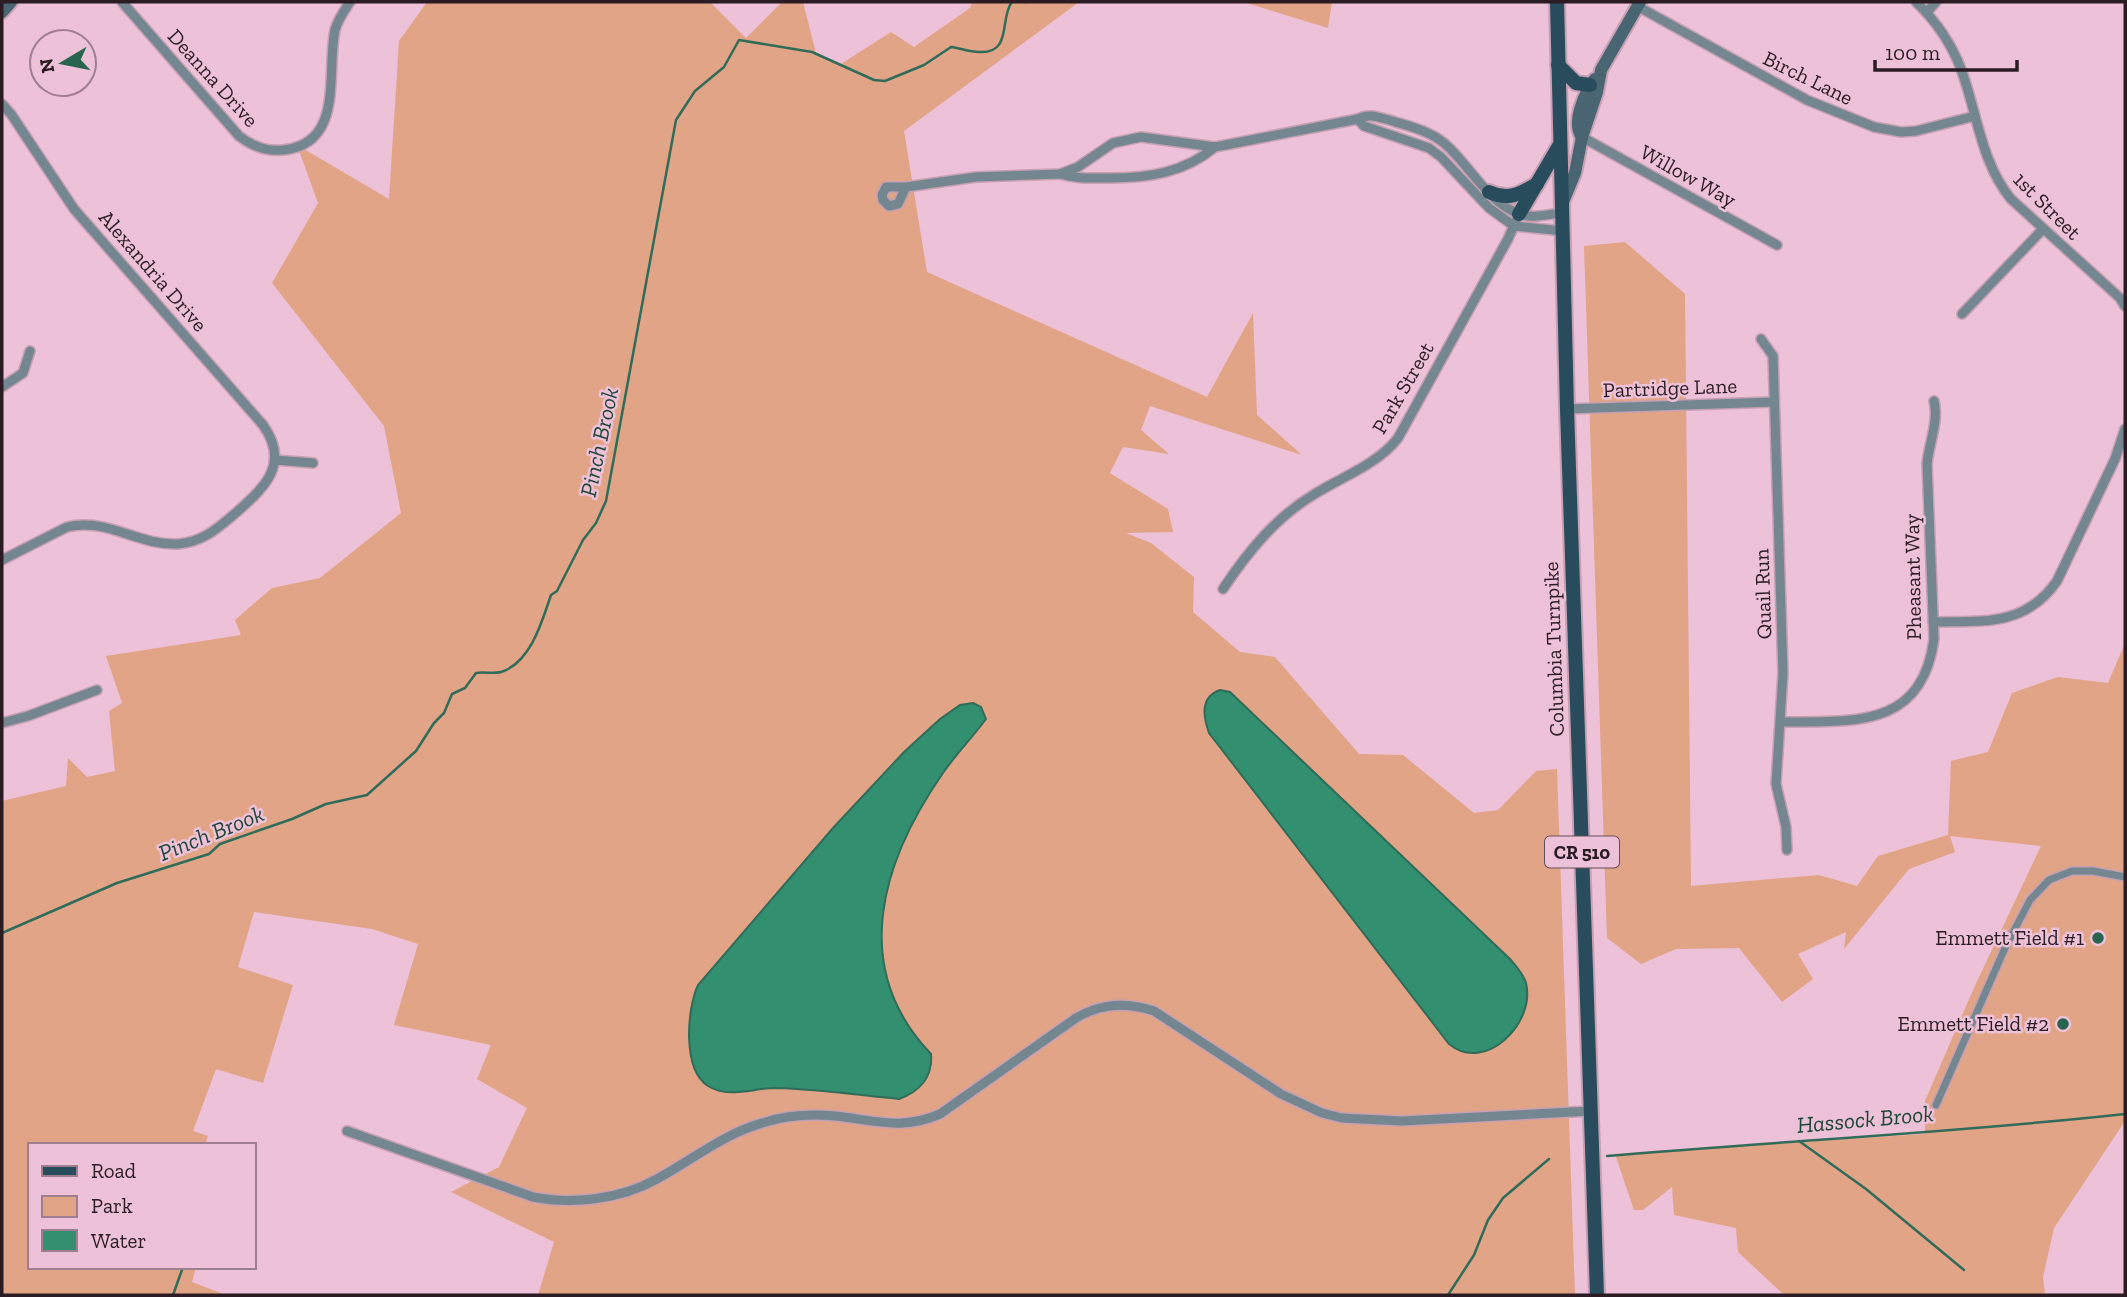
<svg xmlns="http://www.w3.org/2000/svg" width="2127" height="1297" viewBox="0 0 2127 1297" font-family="'Zilla Slab',serif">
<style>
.green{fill:#e2a486}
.water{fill:#328f70;stroke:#306c59;stroke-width:2}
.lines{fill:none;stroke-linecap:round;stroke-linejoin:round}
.stream{stroke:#306c59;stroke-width:2.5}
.pedestrian-casing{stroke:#c6a0b3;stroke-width:10}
.minor-casing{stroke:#c6a0b3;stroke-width:12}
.secondary-casing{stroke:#c6a0b3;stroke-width:16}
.primary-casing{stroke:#c6a0b3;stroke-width:18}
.pedestrian{stroke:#748790;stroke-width:7}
.minor{stroke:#748790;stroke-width:9}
.secondary{stroke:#486571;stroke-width:12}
.primary{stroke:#284c5b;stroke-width:14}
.poi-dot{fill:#28644f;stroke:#edc1d7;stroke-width:2.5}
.labels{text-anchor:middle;stroke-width:5;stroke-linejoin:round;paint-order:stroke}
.shield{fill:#edc1d7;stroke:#654e5a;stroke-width:2}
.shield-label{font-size:19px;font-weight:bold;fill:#2b1c24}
.street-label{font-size:21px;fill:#2b1c24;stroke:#edc1d7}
.poi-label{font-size:21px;fill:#2b1c24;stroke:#edc1d7;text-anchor:end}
.water-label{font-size:23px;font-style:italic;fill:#1e4637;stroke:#edc1d7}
</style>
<rect width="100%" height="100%" fill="#edc1d7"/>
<g class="green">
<path d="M 427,2 L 710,2 L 746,38 L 782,2 L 803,2 L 816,53 L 841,64 L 891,32 L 914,47 L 970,8 L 972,2 L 1079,2 L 904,131 L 927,272 L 1207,397 L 1253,313 L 1257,415 L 1302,455 L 1150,406 L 1141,430 L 1169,454 L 1123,447 L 1110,473 L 1168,509 L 1173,532 L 1126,533 L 1151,543 L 1194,577 L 1193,612 L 1240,652 L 1275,657 L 1359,754 L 1403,755 L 1474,813 L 1498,810 L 1536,771 L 1557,769 L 1575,1295 L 538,1295 L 554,1242 L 451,1192 L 499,1167 L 527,1108 L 477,1079 L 491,1045 L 394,1025 L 418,944 L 372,929 L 254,912 L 238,967 L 293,985 L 263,1083 L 216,1069 L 193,1131 L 208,1136 L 205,1145 L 30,1145 L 30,1267 L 196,1267 L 192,1282 L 226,1295 L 2,1295 L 2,801 L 66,786 L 68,758 L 87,777 L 115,771 L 109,711 L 122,703 L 106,656 L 241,635 L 235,620 L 272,588 L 320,578 L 401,513 L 384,426 L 272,283 L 318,203 L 297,145 L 389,199 L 399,41 Z"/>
<path d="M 1243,2 L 1332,2 L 1328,28 Z"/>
<path d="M 1625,242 L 1685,294 L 1691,886 L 1819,875 L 1857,886 L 1878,856 L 1948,835 L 1951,761 L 1988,752 L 2012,693 L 2058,677 L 2108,683 L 2125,643 L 2125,1121 L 2054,1228 L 2043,1277 L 2045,1295 L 1784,1295 L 1738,1252 L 1736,1228 L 1674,1215 L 1672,1187 L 1643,1210 L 1634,1210 L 1615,1154 L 1925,1134 L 1925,1101 L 1973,990 L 2041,846 L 1950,836 L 1955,852 L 1909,869 L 1844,949 L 1846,932 L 1798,954 L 1813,979 L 1782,1002 L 1739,948 L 1676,949 L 1641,964 L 1607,938 L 1584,246 Z"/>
</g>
<g class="water">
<path d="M 1220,690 L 1230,692 L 1511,960 C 1516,966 1524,975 1526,983 C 1536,1023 1485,1074 1449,1044 L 1209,733 C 1203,716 1200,697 1220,690 Z"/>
<path d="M 973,703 L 981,707 L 986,719 C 972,738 956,754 943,773 C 882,861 848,967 931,1054 C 933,1078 920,1091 899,1099 C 859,1095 817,1089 776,1088 C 753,1088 729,1099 708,1086 C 682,1069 687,1009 698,985 L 833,828 L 904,752 L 940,719 L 960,705 Z"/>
</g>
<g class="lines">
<g class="stream">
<path d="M 1026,2 L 1027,2"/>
<path d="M 2,933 L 117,883 L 209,854 L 220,844 L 292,819 L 326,804 L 367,795 L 416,751 L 434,723 L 444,713 L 452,694 L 465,688 L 476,673 C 486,671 495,675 504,671 C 532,659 542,621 551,595 L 557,591 L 583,540 L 596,523 L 606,501 L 676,120 L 695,91 L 724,67 L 739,40 L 812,52 L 874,80 L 885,81 L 924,65 L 951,47 C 960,48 969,52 979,52 C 1013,54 999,18 1012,2"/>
<path d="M 1799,1141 L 1866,1189 L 1964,1270"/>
<path d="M 1607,1156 C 1779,1141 1953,1133 2125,1114"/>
<path d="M 173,1295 L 183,1267"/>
<path d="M 1448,1295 L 1474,1255 L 1488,1220 L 1503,1198 L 1549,1159"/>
</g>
<defs>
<path id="pedestrian" d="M 1936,1105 L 2005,948 L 2030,900 L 2049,880 L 2072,871 L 2093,871 L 2125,877"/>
<g id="minor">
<path d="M 122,2 L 239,136 C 252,146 266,152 283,150 C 345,144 326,72 335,30 C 338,19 344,11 350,2"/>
<path d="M 1916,2 C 1936,21 1951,43 1961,69 C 1977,112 1981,163 2011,199 L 2120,298 L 2125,306"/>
<path d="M 1637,6 L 1807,100 L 1874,127 L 1901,132 L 1916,131 L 1975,116"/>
<path d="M 1927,12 L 1936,2"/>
<path d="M 2,104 L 11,114 L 74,209 L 263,425 C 290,463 266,486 238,511 C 219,527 204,542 178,544 C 139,546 106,517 67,527 L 2,560"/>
<path d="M 1358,119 L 1364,126 L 1429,148 L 1441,157 L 1489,208 L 1514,226 L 1563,231"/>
<path d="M 1582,137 L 1777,245"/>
<path d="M 1060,174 C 1077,179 1092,178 1109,178 C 1148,178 1184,173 1215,147 L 1358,119 C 1368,113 1378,117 1389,120 C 1408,126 1428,130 1444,143 C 1470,165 1486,201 1519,214 C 1532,219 1549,214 1562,213"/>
<path d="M 906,187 L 898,204 L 889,206 L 883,200 L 882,195 L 886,187 L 906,187 L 976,177 L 1060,174 L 1078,167 L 1113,143 L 1141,137 L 1215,147"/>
<path d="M 1962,314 L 2043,229"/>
<path d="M 1761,339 L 1773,356 L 1783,673 L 1776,784 L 1786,827 L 1787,850"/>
<path d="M 2,387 L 23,373 L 30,351"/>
<path d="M 1567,409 L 1774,402"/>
<path d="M 275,460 L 313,463"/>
<path d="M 1223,589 C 1247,553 1275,518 1313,495 C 1341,477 1377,465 1398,438 L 1508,239 L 1519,214"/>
<path d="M 1933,622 C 1982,621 2025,627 2057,581 L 2115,459 L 2125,429"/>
<path d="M 1781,722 C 1851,721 1922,730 1934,639 L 1927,464 C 1929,443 1939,421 1934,401"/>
<path d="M 2,723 L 28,716 L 97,690"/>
<path d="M 347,1131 L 533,1197 C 573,1205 621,1199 657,1179 C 694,1159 724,1133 766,1122 C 788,1115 812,1114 835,1116 C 874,1120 901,1131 940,1114 L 1076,1018 C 1102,1003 1126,1002 1154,1011 L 1281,1094 L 1322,1113 L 1342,1118 L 1402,1121 L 1591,1111"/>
</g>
<g id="secondary">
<path d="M 2,12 L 11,2"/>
<path d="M 1582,137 C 1571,123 1585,92 1595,79"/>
<path d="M 1563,202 L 1575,173 L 1582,137 L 1597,92 L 1601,70 L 1640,2"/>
</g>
<g id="primary">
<path d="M 1557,2 L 1567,409 L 1597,1295"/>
<path d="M 1558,65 L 1576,83 L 1590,85"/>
<path d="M 1489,192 C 1508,201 1520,194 1537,184"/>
<path d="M 1519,214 L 1559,146"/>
</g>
</defs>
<use href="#pedestrian" class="pedestrian-casing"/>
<use href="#minor" class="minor-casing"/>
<use href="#secondary" class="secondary-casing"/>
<use href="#primary" class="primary-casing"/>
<use href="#pedestrian" class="pedestrian"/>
<use href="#minor" class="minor"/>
<use href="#secondary" class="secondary"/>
<use href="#primary" class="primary"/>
</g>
<g class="poi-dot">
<circle cx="2098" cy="938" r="7"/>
<circle cx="2063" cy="1024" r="7"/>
</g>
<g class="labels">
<rect class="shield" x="1545" y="836.5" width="74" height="31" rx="5"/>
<g class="shield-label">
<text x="1582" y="859">CR 510</text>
</g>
<g class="street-label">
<text transform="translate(213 78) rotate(48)" y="7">Deanna Drive</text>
<text transform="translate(1808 78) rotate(26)" y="7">Birch Lane</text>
<text transform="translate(1688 176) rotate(29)" y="7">Willow Way</text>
<text transform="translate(2047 206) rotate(45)" y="7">1st Street</text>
<text transform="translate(153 271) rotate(49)" y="7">Alexandria Drive</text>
<text transform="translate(1403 388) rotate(-60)" y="7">Park Street</text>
<text transform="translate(1670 388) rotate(-2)" y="7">Partridge Lane</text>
<text transform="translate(1913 577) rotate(-91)" y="7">Pheasant Way</text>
<text transform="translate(1763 594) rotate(-92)" y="7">Quail Run</text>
<text transform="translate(1554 649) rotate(-92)" y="7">Columbia Turnpike</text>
</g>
<g class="poi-label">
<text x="2084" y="945">Emmett Field #1</text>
<text x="2049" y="1031">Emmett Field #2</text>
</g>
<g class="water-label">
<text transform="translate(599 442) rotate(-78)" y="8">Pinch Brook</text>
<text transform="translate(211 833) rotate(-22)" y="8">Pinch Brook</text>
<text transform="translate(1865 1119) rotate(-5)" y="8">Hassock Brook</text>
</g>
</g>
<rect width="2127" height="1297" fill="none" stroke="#2b1c24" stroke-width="7"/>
<rect x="28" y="1143" width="228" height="126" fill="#edc1d7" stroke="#9f7f8f" stroke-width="2"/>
<rect x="42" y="1166" width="35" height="10" fill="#284c5b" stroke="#9f7f8f" stroke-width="2"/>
<text x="91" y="1178" font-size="21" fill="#2b1c24">Road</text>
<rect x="42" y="1196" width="35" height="21" fill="#e2a486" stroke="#9f7f8f" stroke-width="2"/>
<text x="91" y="1213" font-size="21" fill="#2b1c24">Park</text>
<rect x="42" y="1230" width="35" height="21" fill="#328f70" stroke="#9f7f8f" stroke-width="2"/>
<text x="91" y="1248" font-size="21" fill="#2b1c24">Water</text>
<g transform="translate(63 63) rotate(260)"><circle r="33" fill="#edc1d7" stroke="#9f7f8f" stroke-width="2"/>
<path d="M0-5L12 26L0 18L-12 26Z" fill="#28644f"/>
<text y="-10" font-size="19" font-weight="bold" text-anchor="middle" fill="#2b1c24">N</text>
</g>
<path d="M1875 60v10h142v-10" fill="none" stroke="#2b1c24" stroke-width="3.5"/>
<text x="1885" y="60" font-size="21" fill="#2b1c24" stroke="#edc1d7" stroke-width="5" paint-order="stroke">100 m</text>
</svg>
